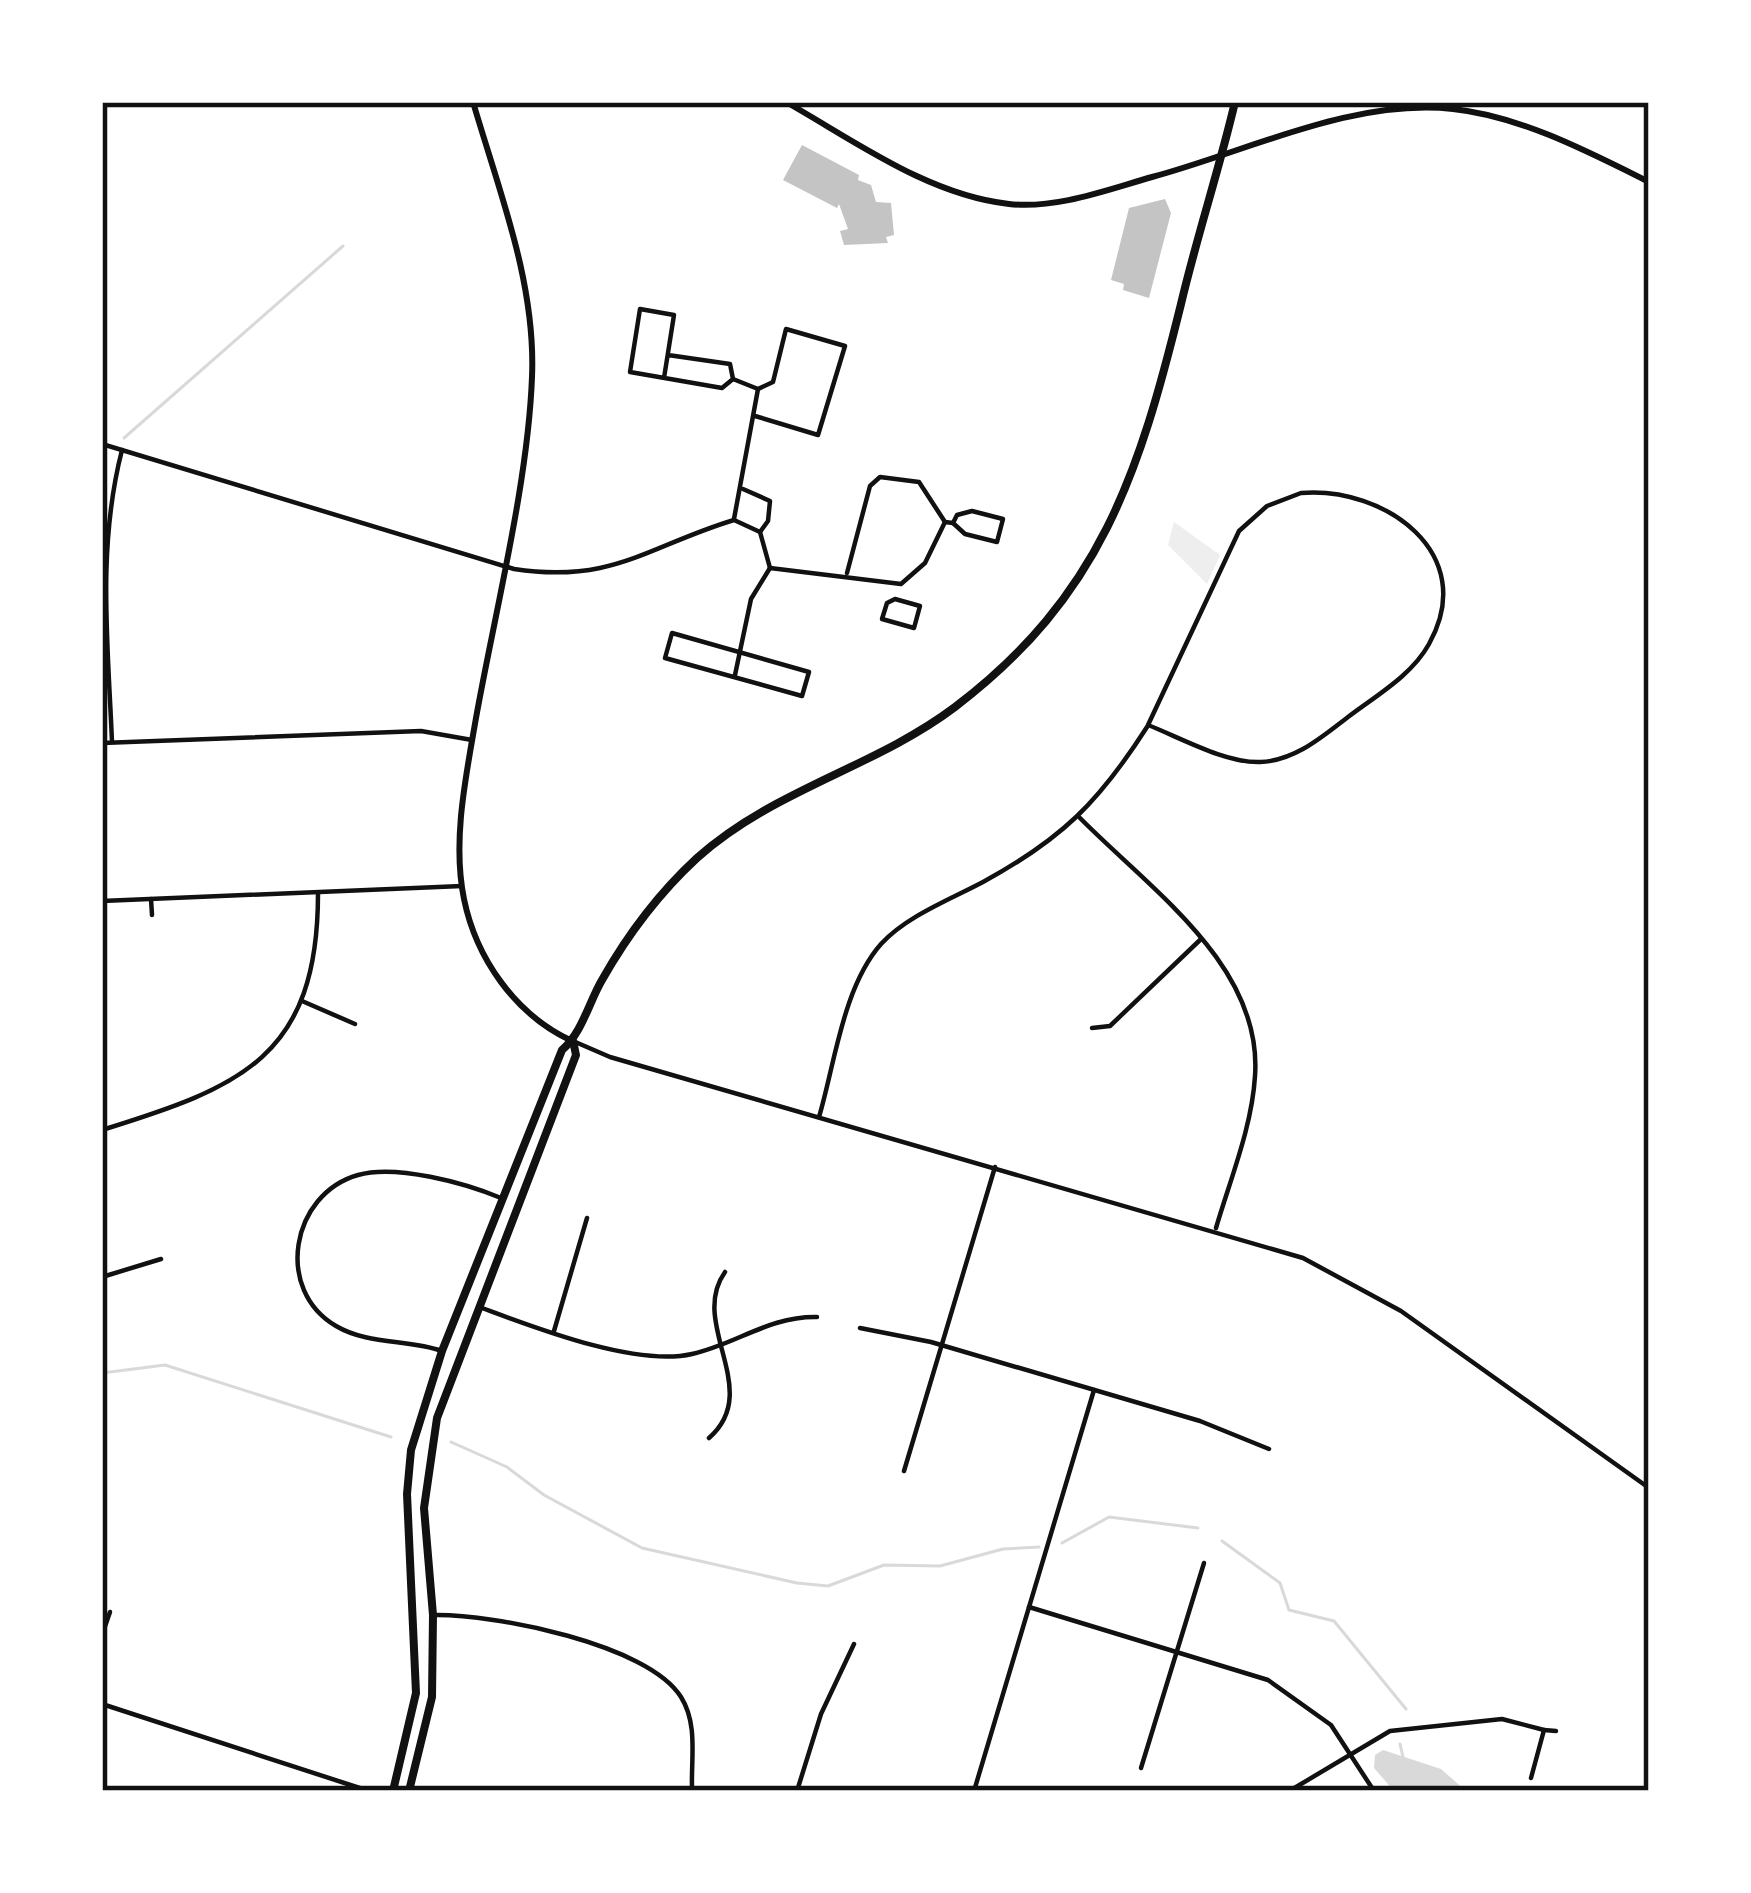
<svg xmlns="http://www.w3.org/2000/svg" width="1751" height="1893" viewBox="0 0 1751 1893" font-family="Cabin,sans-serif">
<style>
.green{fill:#eee}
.water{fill:#d9d9d9}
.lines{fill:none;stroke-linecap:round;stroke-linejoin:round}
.stream{stroke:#d9d9d9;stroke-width:3}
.building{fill:#c4c4c4}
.minor{stroke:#111;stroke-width:4.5}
.tertiary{stroke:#111;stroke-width:6}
.primary{stroke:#111;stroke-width:8}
.neatline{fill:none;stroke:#111;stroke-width:4.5}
</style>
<rect width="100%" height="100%" fill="#fff"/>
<path class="green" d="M 1174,522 L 1220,555 L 1207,584 L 1168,545 Z"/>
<path class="water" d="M 1383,1750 L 1441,1769 L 1466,1791 L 1394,1791 L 1374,1768 L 1375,1755 Z"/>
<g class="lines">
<g class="stream">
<path d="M 124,438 L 343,246"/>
<path d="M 102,1373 L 165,1365 L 391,1437"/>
<path d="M 451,1442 L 507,1467 L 544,1495 L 642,1548 L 797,1583 L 828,1586 L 884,1565 L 940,1566 L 1003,1549 L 1039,1547"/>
<path d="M 1222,1541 L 1280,1583 L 1289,1610 L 1334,1621 L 1406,1709"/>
<path d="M 1062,1543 L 1109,1517 L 1198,1528"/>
<path d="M 1400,1744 L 1403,1757"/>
</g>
</g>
<g class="building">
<path d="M 802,145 L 859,175 L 858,180 L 871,185 L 876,202 L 891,203 L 894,235 L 886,237 L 888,243 L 844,245 L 840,231 L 848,229 L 839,204 L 837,208 L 783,180 Z"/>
<path d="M 1165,199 L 1171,213 L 1149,298 L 1123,290 L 1124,284 L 1111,280 L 1129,208 Z"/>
</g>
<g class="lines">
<g class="minor">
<path d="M 664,378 L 674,315 L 640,309 L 630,372 L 722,388 L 733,379 L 730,364 L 668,355"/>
<path d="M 733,379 L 758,389 L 773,382 L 786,329 L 845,346 L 818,435 L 755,416"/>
<path d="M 102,444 L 514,569 C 613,584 648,546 734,520 L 760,532 L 770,568"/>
<path d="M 743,489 L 770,501 L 768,521 L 760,532"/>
<path d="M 1301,493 C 1384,486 1480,553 1429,644 C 1412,675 1377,695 1348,717 C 1323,736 1295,761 1260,762 C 1225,763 1181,738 1148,725 L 1239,531 L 1267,506 Z"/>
<path d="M 972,511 L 1003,519 L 997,542 L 965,534 L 953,523 L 957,515 Z"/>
<path d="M 734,519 L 758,389"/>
<path d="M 770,568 L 901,584 L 925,563 L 945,522 L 953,523"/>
<path d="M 847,573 L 870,486 L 880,477 L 919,482 L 945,522"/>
<path d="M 895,599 L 920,606 L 914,628 L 882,619 L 887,603 Z"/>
<path d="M 672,633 L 809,672 L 802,696 L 665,658 Z"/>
<path d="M 735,675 L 751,599 L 770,568"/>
<path d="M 112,742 C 108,644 97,547 122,450"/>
<path d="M 102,743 L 421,731 L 472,740"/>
<path d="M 1080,818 C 1150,889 1263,966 1255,1076 C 1252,1127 1230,1180 1216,1228"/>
<path d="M 151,899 L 152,915"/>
<path d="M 102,901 L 462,886"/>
<path d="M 302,1001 L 355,1024"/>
<path d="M 1092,1028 L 1110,1026 L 1200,940"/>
<path d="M 573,1041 L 610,1057 L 1303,1258 L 1401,1311 L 1649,1488"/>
<path d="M 819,1117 C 835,1063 843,987 881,944 C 907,916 949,900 983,882 C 1062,839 1099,802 1147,727"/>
<path d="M 102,1130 C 241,1087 318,1057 318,893"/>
<path d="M 102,1277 L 161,1259"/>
<path d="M 482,1308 C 536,1328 636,1367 692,1354 C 737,1344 769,1316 817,1317"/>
<path d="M 860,1328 L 931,1342 L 1200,1421 L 1269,1449"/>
<path d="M 554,1331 L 587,1218"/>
<path d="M 442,1351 C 408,1339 368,1345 336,1326 C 274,1290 291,1194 358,1175 C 396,1164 465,1183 501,1198"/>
<path d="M 709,1438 C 764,1390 688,1324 725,1272"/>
<path d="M 904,1471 L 995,1167"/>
<path d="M 1029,1607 L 1268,1680 L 1331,1725 L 1374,1791"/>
<path d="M 434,1615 C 494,1614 648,1644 681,1697 C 698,1724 691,1758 692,1788"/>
<path d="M 102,1635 L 110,1612"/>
<path d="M 102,1704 L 369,1791"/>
<path d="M 1544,1730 L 1556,1731"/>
<path d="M 1141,1768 L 1204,1563"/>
<path d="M 1291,1790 L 1390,1731 L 1502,1719 L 1544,1730 L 1531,1778"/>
<path d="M 666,1791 L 718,1791"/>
<path d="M 797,1791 L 821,1714 L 854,1644"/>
<path d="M 974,1791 L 1094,1390"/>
</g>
<g class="tertiary">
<path d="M 473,102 C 499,191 536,283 532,377 C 528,483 495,612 476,718 C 466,776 452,841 464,899 C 476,958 515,1014 570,1040"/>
<path d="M 786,102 C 855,141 928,195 1009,204 C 1057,209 1106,190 1152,177 C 1246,152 1352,98 1453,109 C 1520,116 1589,152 1649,182"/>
</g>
<g class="primary">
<path d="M 393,1791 L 416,1693 L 407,1494 L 411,1450 L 442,1351 L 562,1050 C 582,1033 589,1002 602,980 C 628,934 658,894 697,858 C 774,789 874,768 955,707 C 1101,596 1139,474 1181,304 C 1197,236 1219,170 1235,102"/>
<path d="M 409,1791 L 432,1697 L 433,1615 L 424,1508 L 437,1418 L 576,1055 L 573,1041"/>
</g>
</g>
<rect width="1751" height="1893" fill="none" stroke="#ffffff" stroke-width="210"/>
<rect x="105" y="105" width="1541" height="1683" class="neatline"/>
</svg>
